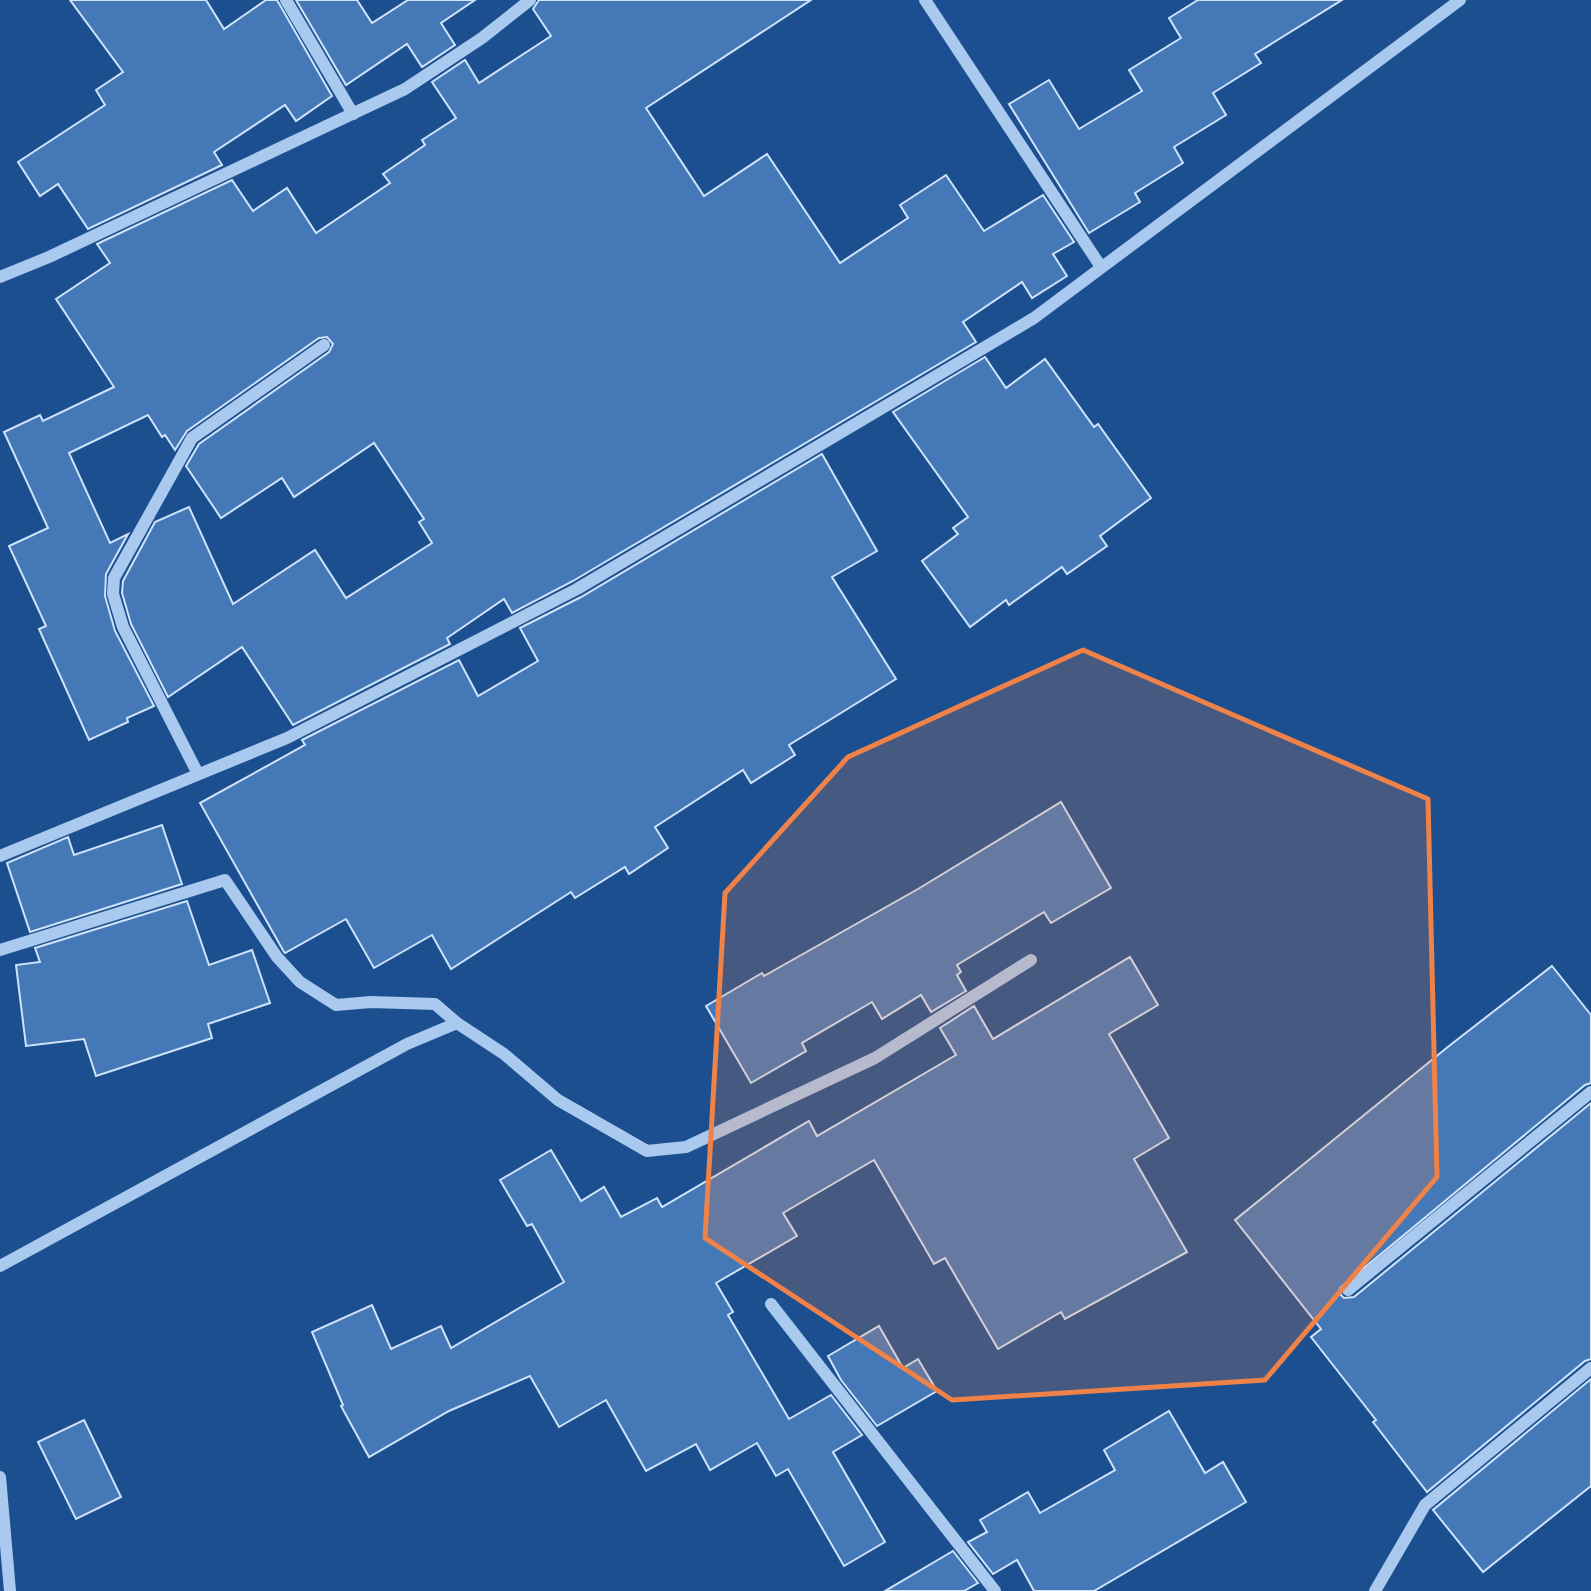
<svg xmlns="http://www.w3.org/2000/svg" width="1591" height="1591" viewBox="0 0 1591 1591" font-family="'Public Sans',sans-serif">
<style>
.building{fill:#4478b7;stroke:#cfe3fa;stroke-width:2}
.lines{fill:none;stroke-linecap:round;stroke-linejoin:round}
.minor{stroke:#a9c9ee;stroke-width:12}
.marked{fill:#ee8249;fill-opacity:0.2;stroke:#ee8249;stroke-width:5;stroke-linejoin:round}
</style>
<rect width="100%" height="100%" fill="#1b4f8f"/>
<g class="building">
<path d="M 70,0 L 206,0 L 224,29 L 266,0 L 277,0 L 332,96 L 296,121 L 285,105 L 214,152 L 222,165 L 88,229 L 58,184 L 40,196 L 18,162 L 105,105 L 96,90 L 123,72 Z"/>
<path d="M 296,0 L 357,0 L 372,23 L 408,0 L 475,0 L 441,23 L 455,45 L 422,67 L 407,44 L 346,85 Z"/>
<path d="M 539,0 L 811,0 L 646,108 L 704,196 L 767,154 L 840,263 L 908,218 L 900,205 L 946,175 L 984,231 L 1043,195 L 1074,242 L 1053,254 L 1067,276 L 1032,298 L 1022,282 L 963,322 L 976,342 L 573,581 L 512,613 L 504,599 L 447,638 L 450,644 L 293,725 L 242,647 L 168,697 L 131,624 L 122,593 L 123,581 L 155,522 L 189,507 L 233,604 L 315,550 L 346,598 L 432,543 L 419,522 L 424,519 L 374,443 L 294,497 L 282,478 L 221,518 L 186,466 L 199,444 L 329,352 L 333,344 L 327,337 L 319,338 L 187,431 L 175,450 L 165,435 L 162,437 L 148,415 L 69,453 L 110,543 L 128,534 L 106,574 L 105,596 L 115,631 L 154,706 L 127,718 L 128,722 L 89,740 L 39,629 L 46,626 L 9,546 L 48,528 L 4,432 L 40,415 L 43,421 L 114,387 L 56,299 L 110,263 L 97,244 L 232,180 L 253,211 L 287,188 L 316,233 L 390,183 L 383,174 L 425,145 L 422,140 L 456,118 L 432,82 L 465,60 L 479,83 L 551,36 L 533,9 Z"/>
<path d="M 1198,0 L 1342,0 L 1255,54 L 1261,63 L 1213,93 L 1226,115 L 1174,147 L 1183,163 L 1135,193 L 1140,202 L 1089,233 L 1009,104 L 1049,80 L 1079,129 L 1142,91 L 1129,70 L 1181,38 L 1169,18 Z"/>
<path d="M 985,357 L 1006,388 L 1045,359 L 1094,427 L 1098,424 L 1151,498 L 1100,536 L 1107,546 L 1067,574 L 1062,567 L 1009,605 L 1006,600 L 970,627 L 922,561 L 958,534 L 953,528 L 968,517 L 893,412 Z"/>
<path d="M 822,454 L 877,551 L 832,577 L 896,679 L 789,745 L 795,755 L 751,783 L 743,770 L 655,827 L 668,848 L 629,874 L 625,867 L 575,898 L 571,892 L 451,969 L 432,935 L 374,968 L 346,919 L 285,953 L 284,952 L 200,803 L 305,745 L 302,740 L 459,660 L 478,696 L 538,661 L 520,628 L 581,597 Z"/>
<path d="M 1061,802 L 1111,888 L 1051,923 L 1044,912 L 957,965 L 961,972 L 957,975 L 966,991 L 931,1012 L 921,995 L 882,1019 L 872,1002 L 802,1043 L 806,1051 L 751,1083 L 706,1006 L 762,973 L 764,976 L 918,889 Z"/>
<path d="M 162,825 L 182,884 L 30,932 L 7,863 L 68,837 L 74,855 Z"/>
<path d="M 187,901 L 209,965 L 252,950 L 270,1003 L 208,1024 L 212,1038 L 96,1076 L 84,1039 L 26,1046 L 16,965 L 40,962 L 35,948 Z"/>
<path d="M 1130,957 L 1158,1005 L 1109,1034 L 1169,1138 L 1134,1159 L 1187,1252 L 1065,1319 L 1061,1312 L 998,1349 L 945,1258 L 934,1264 L 874,1160 L 783,1213 L 797,1236 L 716,1283 L 733,1312 L 728,1315 L 789,1419 L 831,1395 L 862,1435 L 833,1452 L 885,1542 L 844,1566 L 788,1469 L 776,1476 L 757,1443 L 710,1470 L 696,1444 L 646,1471 L 606,1400 L 559,1427 L 530,1376 L 449,1411 L 369,1457 L 341,1406 L 343,1405 L 312,1332 L 372,1305 L 391,1349 L 441,1326 L 451,1348 L 564,1282 L 532,1224 L 527,1226 L 500,1180 L 551,1150 L 581,1201 L 604,1187 L 621,1217 L 657,1198 L 662,1207 L 809,1121 L 817,1136 L 956,1055 L 940,1028 L 974,1006 L 993,1039 Z"/>
<path d="M 1552,966 L 1591,1015 L 1591,1083 L 1585,1085 L 1340,1288 L 1341,1295 L 1344,1298 L 1354,1297 L 1591,1103 L 1591,1359 L 1585,1361 L 1427,1492 L 1373,1422 L 1376,1420 L 1311,1337 L 1321,1329 L 1235,1220 L 1449,1046 Z"/>
<path d="M 879,1326 L 903,1368 L 918,1359 L 937,1391 L 877,1426 L 841,1380 L 828,1356 Z"/>
<path d="M 1591,1379 L 1591,1486 L 1483,1572 L 1433,1510 Z"/>
<path d="M 1169,1411 L 1205,1473 L 1223,1462 L 1246,1502 L 1094,1591 L 1034,1591 L 1017,1560 L 993,1574 L 968,1542 L 987,1532 L 980,1520 L 1028,1492 L 1040,1513 L 1115,1470 L 1104,1450 Z"/>
<path d="M 84,1420 L 121,1497 L 76,1519 L 38,1442 Z"/>
<path d="M 953,1551 L 978,1583 L 964,1591 L 885,1591 Z"/>
</g>
<g class="lines">
<g class="minor">
<path d="M 286,0 L 353,114"/>
<path d="M 925,0 L 1101,267"/>
<path d="M 0,277 L 49,257 L 405,89 L 482,38 L 530,0"/>
<path d="M 198,774 L 123,627 L 113,594 L 114,578 L 192,438 L 324,345"/>
<path d="M 0,856 L 287,738 L 577,589 L 1034,318 L 1460,0"/>
<path d="M 0,950 L 225,880 L 277,957 L 300,982 L 336,1005 L 371,1002 L 435,1004 L 457,1023"/>
<path d="M 0,1266 L 407,1044 L 457,1023 L 504,1054 L 558,1100 L 647,1151 L 686,1147 L 875,1058 L 1031,960"/>
<path d="M 1348,1290 L 1591,1092"/>
<path d="M 771,1304 L 995,1591"/>
<path d="M 0,1477 L 10,1591"/>
<path d="M 1375,1591 L 1425,1505 L 1591,1368"/>
</g>
</g>
<path class="marked" d="M 1083,650 L 1428,799 L 1437,1177 L 1265,1380 L 952,1400 L 705,1238 L 725,893 L 848,757 Z"/>
</svg>
